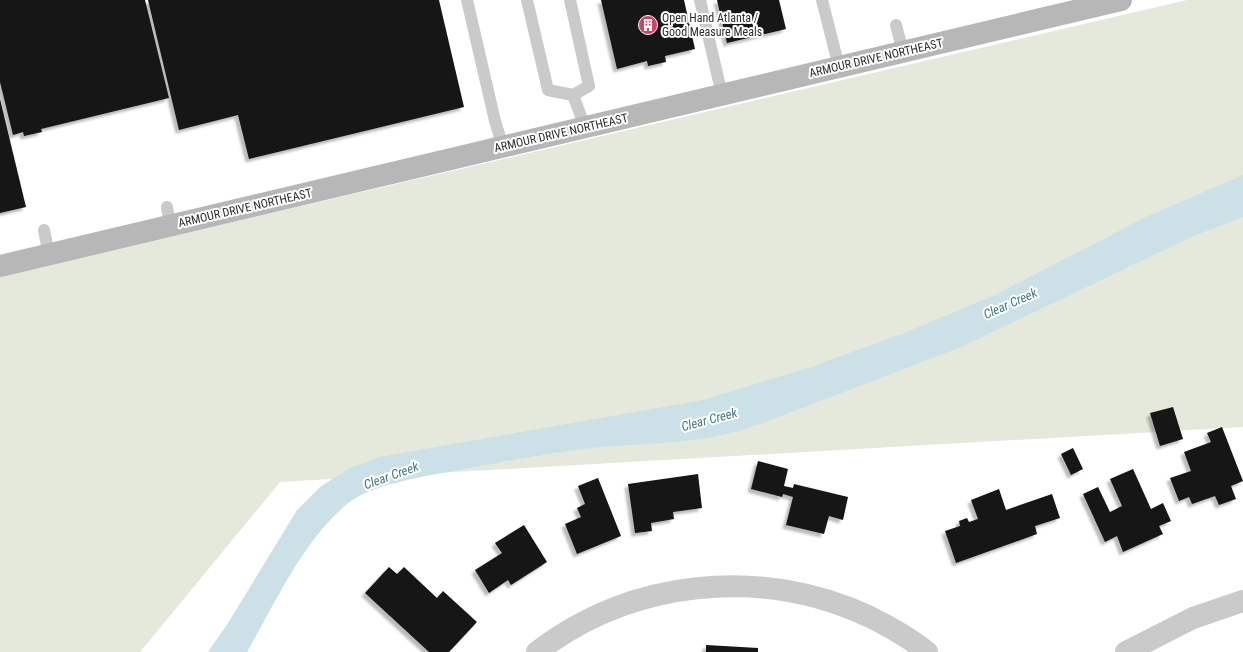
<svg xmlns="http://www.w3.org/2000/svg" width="1243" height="652" viewBox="0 0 1243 652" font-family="'Roboto Condensed',sans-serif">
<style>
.green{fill:#e5e9dc}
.water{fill:#cbe1e7}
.building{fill:#141414;filter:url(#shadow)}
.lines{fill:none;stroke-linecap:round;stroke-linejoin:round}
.lane{stroke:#cacaca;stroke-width:12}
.street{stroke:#cacaca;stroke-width:22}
.secondary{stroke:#b7b7b7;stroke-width:22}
.labels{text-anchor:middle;stroke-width:4;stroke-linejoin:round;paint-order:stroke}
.poi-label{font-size:12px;fill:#2d2d2d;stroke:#fff;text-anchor:start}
.street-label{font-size:12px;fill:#2d2d2d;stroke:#fff}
.water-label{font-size:13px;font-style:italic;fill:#457785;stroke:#fff}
</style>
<defs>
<filter id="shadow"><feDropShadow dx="-3.5" dy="3.5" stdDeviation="1" flood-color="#0004"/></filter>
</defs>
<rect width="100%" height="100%" fill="#fff"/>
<path class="green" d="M 1187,0 L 1243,0 L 1243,427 L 280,482 L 140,652 L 0,652 L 0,276 Z"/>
<path class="water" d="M 1243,175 L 1243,217 L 1196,235 L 959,348 L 763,423 C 752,427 741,431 731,433 C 683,445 631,443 583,449 C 537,455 492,464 448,472 C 420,477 368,486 347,504 C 302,542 276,602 247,652 L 208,652 L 228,623 L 297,510 L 320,487 L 348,469 L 379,457 L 703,400 L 811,367 L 904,333 L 995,295 L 1148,216 Z"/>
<g class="building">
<path d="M 0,0 L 145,0 L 169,98 L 41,129 L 42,132 L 24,136 L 23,132 L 13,135 L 0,82 Z"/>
<path d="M 148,0 L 439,0 L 464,107 L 249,159 L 238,115 L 179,130 Z"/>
<path d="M 601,0 L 684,0 L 695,49 L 665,56 L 666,62 L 648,66 L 647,61 L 617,69 Z"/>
<path d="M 717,0 L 779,0 L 786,29 L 727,43 Z"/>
<path d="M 0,99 L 26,207 L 0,213 Z"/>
<path d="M 1173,407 L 1183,439 L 1160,446 L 1150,413 Z"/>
<path d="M 1222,427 L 1243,481 L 1231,486 L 1236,499 L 1219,505 L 1215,496 L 1192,504 L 1189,497 L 1179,501 L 1170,478 L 1191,471 L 1184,452 L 1211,442 L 1207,433 Z"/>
<path d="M 1073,448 L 1083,469 L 1071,475 L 1061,454 Z"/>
<path d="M 758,461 L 788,469 L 784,486 L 793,488 L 794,484 L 848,497 L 843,520 L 829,516 L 824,534 L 786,525 L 793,497 L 783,494 L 782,497 L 751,489 Z"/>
<path d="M 1133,469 L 1151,509 L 1163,503 L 1171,521 L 1159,526 L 1163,534 L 1123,552 L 1117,536 L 1105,542 L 1083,494 L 1098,487 L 1110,512 L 1122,506 L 1110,479 Z"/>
<path d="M 698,474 L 702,508 L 673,512 L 674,519 L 651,523 L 652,531 L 635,533 L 628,484 Z"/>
<path d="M 598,478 L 621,536 L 577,554 L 565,524 L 581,517 L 577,508 L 585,504 L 578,486 Z"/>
<path d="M 999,489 L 1006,510 L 1052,494 L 1060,518 L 1035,526 L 1037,534 L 956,563 L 945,531 L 960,526 L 959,521 L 967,518 L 969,522 L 978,519 L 971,500 Z"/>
<path d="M 524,525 L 547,562 L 511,585 L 508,580 L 489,593 L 475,570 L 502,553 L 495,543 Z"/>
<path d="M 389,567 L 397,574 L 404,567 L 437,598 L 443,591 L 477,622 L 449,652 L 429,652 L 365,593 Z"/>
<path d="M 706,645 L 758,648 L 758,652 L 706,652 Z"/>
</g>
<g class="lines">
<g class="lane">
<path d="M 467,0 L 495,121 L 503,147"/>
<path d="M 527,0 L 548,90 L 573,95 L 589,86 L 570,0"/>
<path d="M 700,0 L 722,95"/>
<path d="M 822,0 L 839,67"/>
<path d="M 896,25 L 903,52"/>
<path d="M 573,95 L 585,127"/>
<path d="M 167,207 L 170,226"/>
<path d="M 44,230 L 49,255"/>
</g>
<g class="street">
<path d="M 537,652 C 632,579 762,566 870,617 C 890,627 910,638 927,652"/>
<path d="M 1126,652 L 1193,618 L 1243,601"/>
</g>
<path class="secondary" d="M 0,266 L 1121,0"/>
</g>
<defs>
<symbol id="building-disc" viewBox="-11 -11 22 22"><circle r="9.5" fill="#cf4466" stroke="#fff"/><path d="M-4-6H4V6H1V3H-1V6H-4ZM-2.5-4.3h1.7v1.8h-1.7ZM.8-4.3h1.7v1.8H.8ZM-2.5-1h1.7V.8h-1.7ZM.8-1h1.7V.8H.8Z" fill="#fff"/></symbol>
</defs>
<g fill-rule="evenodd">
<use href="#building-disc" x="637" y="14" width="22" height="22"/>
</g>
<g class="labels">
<g class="poi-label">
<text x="662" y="22">Open Hand Atlanta /<tspan x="662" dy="14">Good Measure Meals</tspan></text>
</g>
<g class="street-label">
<text transform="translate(876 58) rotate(-13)" y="4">ARMOUR DRIVE NORTHEAST</text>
<text transform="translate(561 133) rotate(-13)" y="4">ARMOUR DRIVE NORTHEAST</text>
<text transform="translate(245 208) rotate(-13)" y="4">ARMOUR DRIVE NORTHEAST</text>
</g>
<g class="water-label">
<text transform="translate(1010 303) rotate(-24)" y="5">Clear Creek</text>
<text transform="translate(709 419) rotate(-15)" y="5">Clear Creek</text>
<text transform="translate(391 475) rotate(-20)" y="5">Clear Creek</text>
</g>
</g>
</svg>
